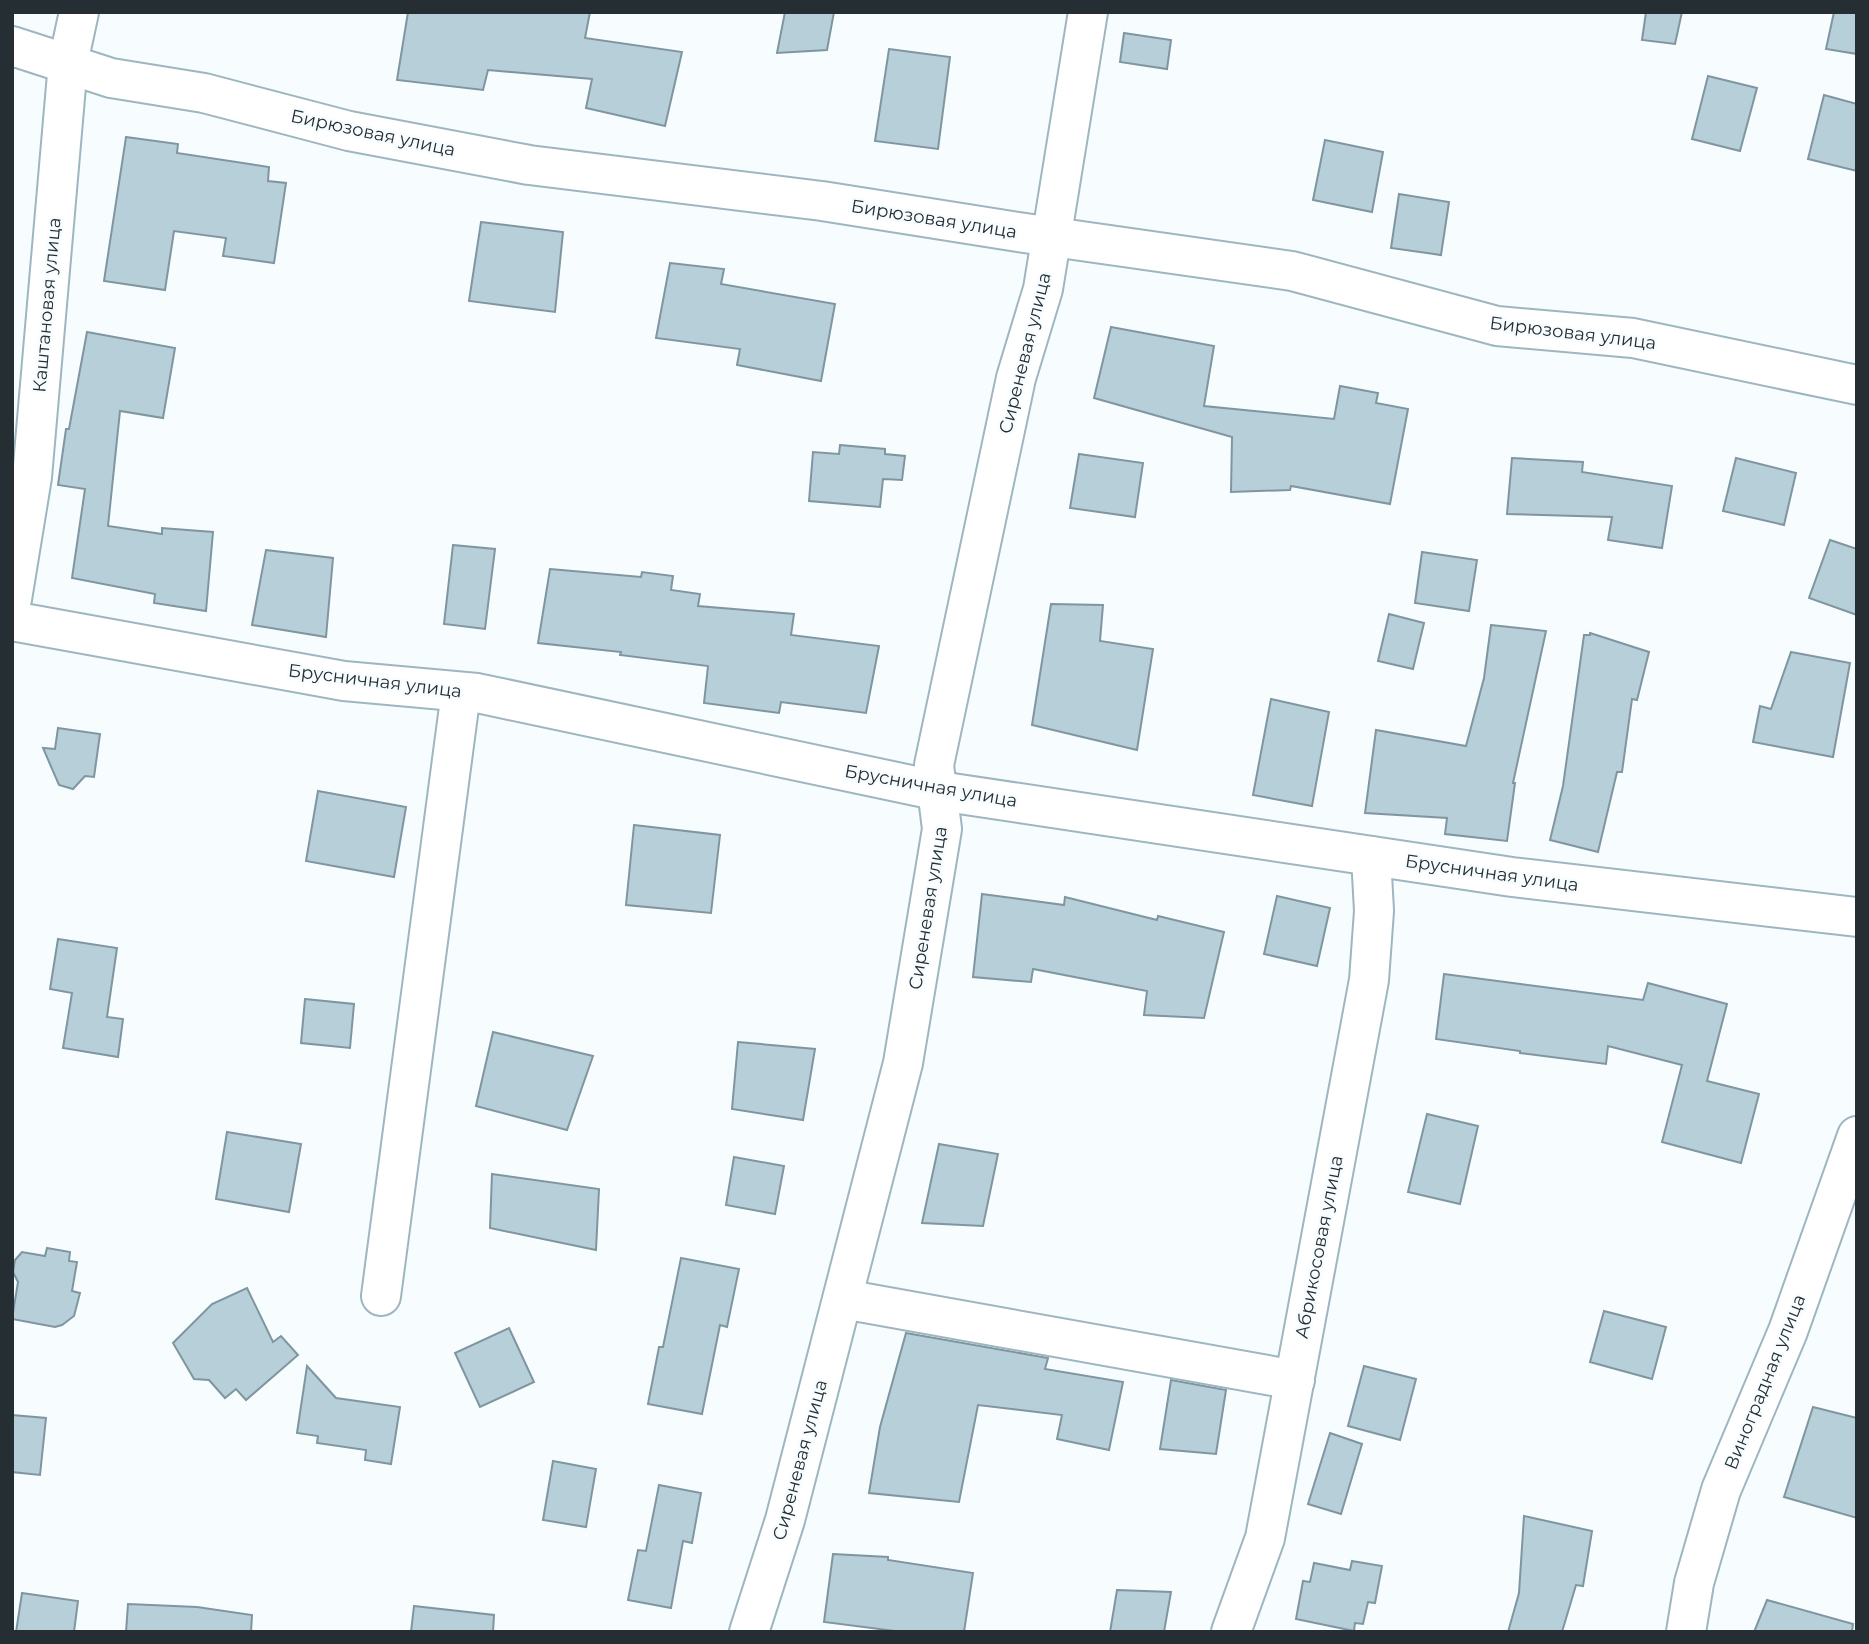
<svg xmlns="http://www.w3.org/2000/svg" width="1869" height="1644" viewBox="0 0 1869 1644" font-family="Montserrat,sans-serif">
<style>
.building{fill:#b6cfd9;stroke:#7f96a0;stroke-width:2}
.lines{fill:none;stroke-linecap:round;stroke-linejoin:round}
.minor-casing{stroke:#9eb6c0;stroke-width:42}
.minor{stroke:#fff;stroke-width:38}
.labels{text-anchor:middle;stroke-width:5;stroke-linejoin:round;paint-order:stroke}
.street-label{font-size:18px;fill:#252e32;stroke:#f7fcff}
</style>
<rect width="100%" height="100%" fill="#f7fcff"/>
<g class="building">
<path d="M 408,12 L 590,12 L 585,38 L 682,52 L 665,126 L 586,108 L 592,79 L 488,70 L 483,90 L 397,80 Z"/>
<path d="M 785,12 L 834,12 L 827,50 L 777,53 Z"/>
<path d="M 1646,12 L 1682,12 L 1675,44 L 1642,40 Z"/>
<path d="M 1834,12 L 1857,12 L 1857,54 L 1826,49 Z"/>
<path d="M 1124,33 L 1171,40 L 1167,69 L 1120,62 Z"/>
<path d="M 889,49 L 950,57 L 938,149 L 875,141 Z"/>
<path d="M 1708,76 L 1757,88 L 1740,151 L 1692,139 Z"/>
<path d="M 1824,95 L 1857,104 L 1857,171 L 1808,159 Z"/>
<path d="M 126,137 L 178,144 L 177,153 L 269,167 L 268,181 L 286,183 L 274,263 L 223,256 L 226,238 L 174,231 L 165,290 L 104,281 Z"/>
<path d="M 1325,140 L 1383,152 L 1372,212 L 1313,200 Z"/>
<path d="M 1399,194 L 1449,202 L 1441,255 L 1391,248 Z"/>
<path d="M 481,222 L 563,232 L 555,312 L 469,301 Z"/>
<path d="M 670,263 L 724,269 L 721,284 L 835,304 L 821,381 L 737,365 L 740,349 L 656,338 Z"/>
<path d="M 1111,327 L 1214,346 L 1204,406 L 1334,419 L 1340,386 L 1378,393 L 1376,403 L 1408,409 L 1390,504 L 1291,486 L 1290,490 L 1231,492 L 1232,437 L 1094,398 Z"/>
<path d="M 87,332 L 175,348 L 163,418 L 120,411 L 108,526 L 162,534 L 162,528 L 213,532 L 206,611 L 154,603 L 155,594 L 72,578 L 85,489 L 58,485 L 66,429 L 69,429 Z"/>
<path d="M 840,445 L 885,449 L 885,454 L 905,456 L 902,480 L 883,479 L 880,507 L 809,501 L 813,452 L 839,454 Z"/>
<path d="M 1079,454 L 1143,463 L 1135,517 L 1070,508 Z"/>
<path d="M 1512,458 L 1583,462 L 1582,472 L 1672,486 L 1662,548 L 1608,540 L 1612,517 L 1507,514 Z"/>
<path d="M 1736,458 L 1796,473 L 1784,525 L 1723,511 Z"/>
<path d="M 1830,540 L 1857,549 L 1857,615 L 1809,598 Z"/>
<path d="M 453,545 L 495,549 L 485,629 L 444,624 Z"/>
<path d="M 266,550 L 333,558 L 326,637 L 252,625 Z"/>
<path d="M 1422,552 L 1477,560 L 1469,611 L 1415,603 Z"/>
<path d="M 550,569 L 641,577 L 642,572 L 673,576 L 671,590 L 700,594 L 698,606 L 794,614 L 791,635 L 879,646 L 866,713 L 781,702 L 779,713 L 704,703 L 708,666 L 620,655 L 621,652 L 538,643 Z"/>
<path d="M 1051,604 L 1103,605 L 1100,641 L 1153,649 L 1137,750 L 1032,725 Z"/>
<path d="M 1389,614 L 1424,623 L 1413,669 L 1378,661 Z"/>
<path d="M 1491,625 L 1546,631 L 1513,783 L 1515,783 L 1507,841 L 1445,834 L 1447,818 L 1365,813 L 1376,730 L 1466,746 L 1484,678 Z"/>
<path d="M 1590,633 L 1649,652 L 1637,700 L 1632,699 L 1622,772 L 1617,772 L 1598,852 L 1550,840 L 1563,786 L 1584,635 L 1590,635 Z"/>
<path d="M 1791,652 L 1850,663 L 1833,757 L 1753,742 L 1760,706 L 1771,709 Z"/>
<path d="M 1271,699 L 1329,712 L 1312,806 L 1253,795 Z"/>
<path d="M 58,728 L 100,734 L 94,777 L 85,776 L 73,789 L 59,785 L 43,748 L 55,749 Z"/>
<path d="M 318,791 L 406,807 L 394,877 L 306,861 Z"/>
<path d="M 634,825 L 720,835 L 711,913 L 626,905 Z"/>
<path d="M 982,894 L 1064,905 L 1065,897 L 1157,920 L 1158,916 L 1224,932 L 1204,1018 L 1144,1015 L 1147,991 L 1033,969 L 1031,982 L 973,977 Z"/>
<path d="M 1277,896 L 1330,908 L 1317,966 L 1264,954 Z"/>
<path d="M 58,939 L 117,948 L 107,1017 L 123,1019 L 118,1057 L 63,1048 L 72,993 L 50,989 Z"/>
<path d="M 1444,974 L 1643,1000 L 1648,983 L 1727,1004 L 1707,1081 L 1759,1094 L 1741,1163 L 1662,1142 L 1682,1065 L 1608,1046 L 1606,1064 L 1520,1053 L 1520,1051 L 1436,1039 Z"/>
<path d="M 305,999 L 354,1004 L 350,1048 L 301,1043 Z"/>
<path d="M 493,1032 L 593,1056 L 567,1130 L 476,1106 Z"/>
<path d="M 738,1042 L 815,1049 L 803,1120 L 732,1109 Z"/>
<path d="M 1427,1114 L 1478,1126 L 1460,1204 L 1408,1192 Z"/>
<path d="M 227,1132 L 301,1144 L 289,1212 L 216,1199 Z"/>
<path d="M 939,1144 L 998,1154 L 983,1226 L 922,1223 Z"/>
<path d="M 734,1157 L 784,1166 L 775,1214 L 726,1205 Z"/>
<path d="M 492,1174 L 599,1189 L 596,1250 L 490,1228 Z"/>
<path d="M 47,1248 L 70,1252 L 69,1261 L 77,1262 L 72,1291 L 80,1293 L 74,1316 L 62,1325 L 55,1327 L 12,1319 L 18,1282 L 13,1272 L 15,1260 L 22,1252 L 45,1256 Z"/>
<path d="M 681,1258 L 739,1269 L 727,1327 L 720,1325 L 702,1414 L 648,1404 L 659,1347 L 663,1347 Z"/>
<path d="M 247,1288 L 273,1342 L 281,1336 L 298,1355 L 246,1400 L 236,1389 L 225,1398 L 209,1380 L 194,1379 L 173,1343 L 212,1304 Z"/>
<path d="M 1604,1311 L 1666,1327 L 1652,1379 L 1590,1362 Z"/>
<path d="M 509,1328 L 534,1382 L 480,1407 L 455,1353 Z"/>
<path d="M 906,1333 L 1048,1358 L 1045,1369 L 1123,1382 L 1109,1450 L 1057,1439 L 1062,1415 L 978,1405 L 959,1502 L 869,1493 L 880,1427 Z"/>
<path d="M 307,1366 L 336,1398 L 400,1407 L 391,1464 L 365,1460 L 366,1450 L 317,1443 L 318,1436 L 297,1433 Z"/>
<path d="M 1364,1366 L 1416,1379 L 1400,1440 L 1348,1426 Z"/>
<path d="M 1171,1380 L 1226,1390 L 1216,1454 L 1160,1449 Z"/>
<path d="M 1813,1407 L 1857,1418 L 1857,1518 L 1784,1497 Z"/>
<path d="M 12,1415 L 46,1418 L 40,1475 L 12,1472 Z"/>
<path d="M 1330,1433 L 1362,1444 L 1341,1514 L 1308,1504 Z"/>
<path d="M 553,1461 L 596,1469 L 586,1527 L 543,1520 Z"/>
<path d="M 659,1485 L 701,1493 L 692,1543 L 683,1541 L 671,1608 L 628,1600 L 638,1550 L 646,1551 Z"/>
<path d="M 1524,1516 L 1592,1531 L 1583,1586 L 1576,1585 L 1562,1632 L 1508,1632 L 1519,1593 Z"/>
<path d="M 833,1554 L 888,1557 L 888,1560 L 973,1573 L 964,1632 L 895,1631 L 824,1622 Z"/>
<path d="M 1352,1561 L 1382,1566 L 1375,1603 L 1368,1602 L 1363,1624 L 1355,1623 L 1354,1631 L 1296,1619 L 1303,1581 L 1310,1582 L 1314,1563 L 1350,1570 Z"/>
<path d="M 1117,1590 L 1171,1592 L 1164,1632 L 1110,1632 Z"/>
<path d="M 22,1593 L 78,1601 L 74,1632 L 16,1632 Z"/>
<path d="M 1767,1600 L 1853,1624 L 1852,1632 L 1754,1632 Z"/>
<path d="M 128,1604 L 197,1607 L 252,1615 L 251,1632 L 126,1632 Z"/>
<path d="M 414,1606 L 494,1615 L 493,1632 L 411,1632 Z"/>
</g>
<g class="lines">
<defs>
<g id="minor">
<path d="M 12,46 L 111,78 L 204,93 L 349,131 L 529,165 L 822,201 L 1018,232 L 1292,271 L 1497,326 L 1633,338 L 1857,385"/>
<path d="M 12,599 L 32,477 L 68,63 L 79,12"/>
<path d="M 12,621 L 344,681 L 477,693 L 939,791 L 1512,877 L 1857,917"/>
<path d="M 381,1296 L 461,692"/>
<path d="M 843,1299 L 1295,1380"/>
<path d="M 749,1632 L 785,1520 L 903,1063 L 942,829 L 934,765 L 1016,378 L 1043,289 L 1088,12"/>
<path d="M 1231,1632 L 1265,1538 L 1369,980 L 1374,911 L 1371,856"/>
<path d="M 1686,1632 L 1694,1583 L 1721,1490 L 1788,1331 L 1857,1136"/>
</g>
</defs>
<use href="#minor" class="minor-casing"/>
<use href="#minor" class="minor"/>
</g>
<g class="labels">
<g class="street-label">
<text transform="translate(373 133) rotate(12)" y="6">Бирюзовая улица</text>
<text transform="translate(934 219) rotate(9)" y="6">Бирюзовая улица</text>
<text transform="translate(47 305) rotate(-85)" y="6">Каштановая улица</text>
<text transform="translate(1573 333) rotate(7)" y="6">Бирюзовая улица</text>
<text transform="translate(1025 353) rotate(-76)" y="6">Сиреневая улица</text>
<text transform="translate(375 681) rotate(7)" y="6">Брусничная улица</text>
<text transform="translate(931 786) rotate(10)" y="6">Брусничная улица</text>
<text transform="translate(1492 873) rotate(8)" y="6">Брусничная улица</text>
<text transform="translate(928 908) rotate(-81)" y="6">Сиреневая улица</text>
<text transform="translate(1319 1247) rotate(-79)" y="6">Абрикосовая улица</text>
<text transform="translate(1765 1382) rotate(-68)" y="6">Виноградная улица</text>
<text transform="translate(800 1460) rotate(-75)" y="6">Сиреневая улица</text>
</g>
</g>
<rect width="1869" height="1644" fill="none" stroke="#252e32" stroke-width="28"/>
</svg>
